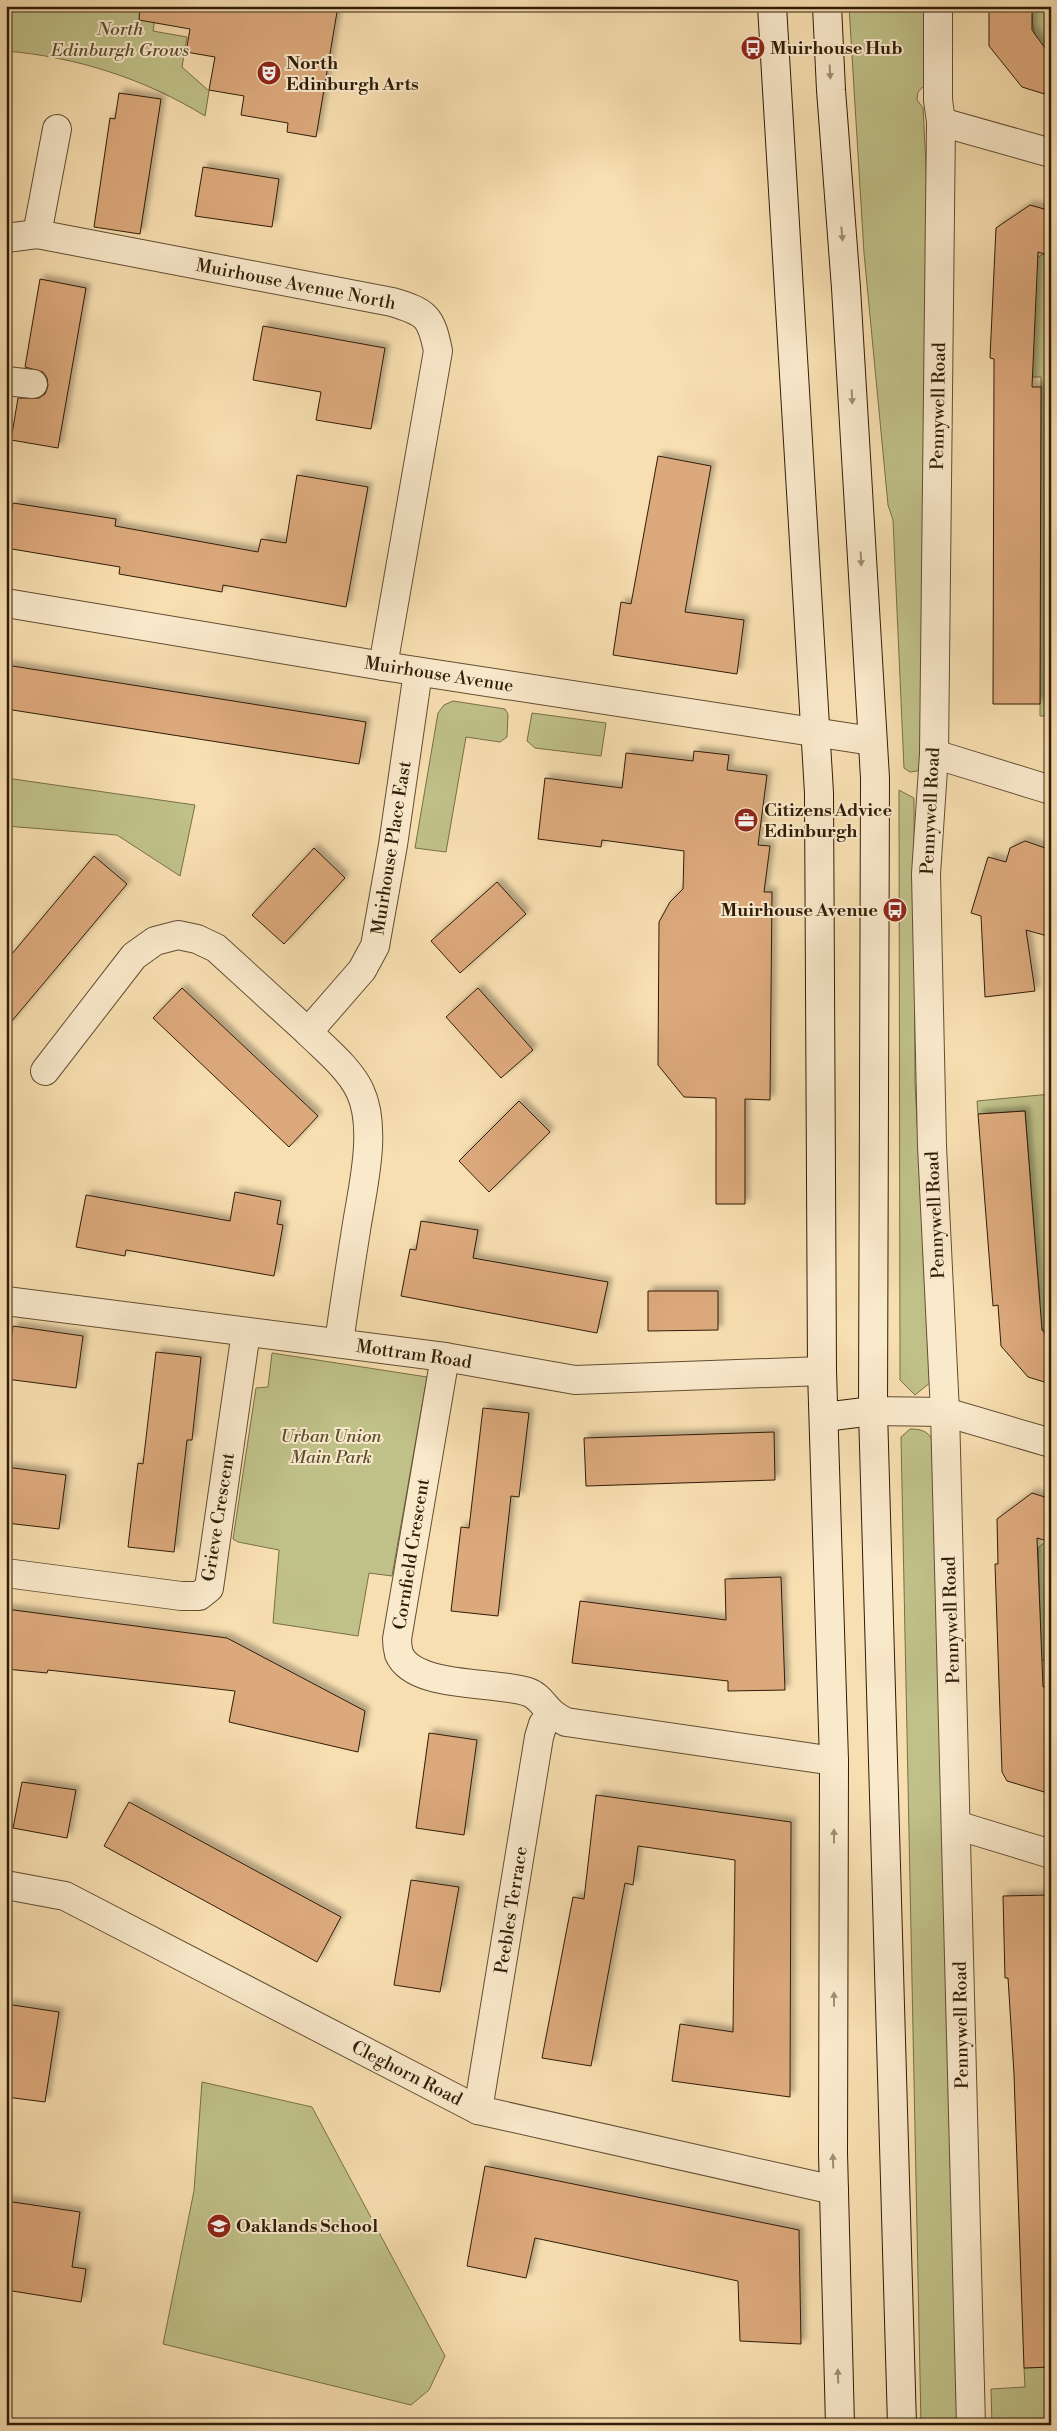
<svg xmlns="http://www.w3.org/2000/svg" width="1057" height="2431" viewBox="0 0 1057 2431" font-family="'Libre Bodoni',serif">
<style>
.green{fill:#c0c189;stroke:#786f48}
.building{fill:#dca97c;stroke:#301d08;filter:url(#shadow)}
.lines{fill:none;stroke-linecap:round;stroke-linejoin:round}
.street-casing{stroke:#624e32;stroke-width:30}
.secondary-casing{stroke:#301d08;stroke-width:30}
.street{stroke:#faeacc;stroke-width:28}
.secondary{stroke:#faeacc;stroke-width:28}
.oneway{fill:#9f8e74}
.labels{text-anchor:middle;stroke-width:4;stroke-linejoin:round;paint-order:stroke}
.park-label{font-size:18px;font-style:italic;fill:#5b4e2f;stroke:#faeacc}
.poi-label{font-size:18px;font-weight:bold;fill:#301d08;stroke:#faeacc;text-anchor:start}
.street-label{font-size:18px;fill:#301d08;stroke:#faeacc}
</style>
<defs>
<filter id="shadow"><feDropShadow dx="4.5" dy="-4.5" stdDeviation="2.5" flood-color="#0004"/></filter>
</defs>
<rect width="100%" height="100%" fill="#f8dfb1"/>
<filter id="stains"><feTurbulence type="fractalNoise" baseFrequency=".004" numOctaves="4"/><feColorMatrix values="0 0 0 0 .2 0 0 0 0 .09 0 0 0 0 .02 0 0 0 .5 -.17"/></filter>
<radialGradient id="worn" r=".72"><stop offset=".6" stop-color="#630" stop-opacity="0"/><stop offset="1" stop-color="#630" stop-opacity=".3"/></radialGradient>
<g class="green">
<path d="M 6,6 L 157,6 L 153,31 L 187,37 L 182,67 L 209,91 L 205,116 C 145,79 77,57 6,51 Z"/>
<path d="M 849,6 L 925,6 L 925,85 L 918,92 L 917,100 L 923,108 L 931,262 L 923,767 L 917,771 L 910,772 L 904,768 L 893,520 L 888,505 L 864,253 Z"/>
<path d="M 1032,6 L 1051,6 L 1051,50 C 1032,45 1032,22 1032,6 Z"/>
<path d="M 1043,254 L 1051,256 L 1051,716 L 1040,716 L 1041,377 L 1032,377 L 1037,258 Z"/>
<path d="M 453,701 L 505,709 L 508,714 L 507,737 L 500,742 L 466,737 L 446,852 L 415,848 L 438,713 L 444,705 Z"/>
<path d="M 532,713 L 606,723 L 601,756 L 535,748 L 527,741 Z"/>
<path d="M 6,778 L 195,805 L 180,876 L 117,835 L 6,826 Z"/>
<path d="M 899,790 L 914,798 L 915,1083 L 931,1382 L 915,1395 L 900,1380 Z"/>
<path d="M 1051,1094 L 1051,1340 L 1039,1325 L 1037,1302 L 1040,1301 L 1025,1111 L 978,1114 L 977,1101 Z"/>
<path d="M 272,1353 L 427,1377 L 392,1576 L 369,1573 L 358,1636 L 273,1623 L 279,1550 L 238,1542 L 233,1539 L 256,1388 L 268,1387 Z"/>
<path d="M 910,1429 C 923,1429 930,1432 935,1445 L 957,2425 L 921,2425 L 901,1437 Z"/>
<path d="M 1046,1541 L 1051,1542 L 1051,1660 L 999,1662 L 1041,1646 L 1038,1548 Z"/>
<path d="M 202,2082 L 312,2107 L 445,2356 L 429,2390 L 411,2405 L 163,2344 L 194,2191 Z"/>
<path d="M 1051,2367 L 1050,2424 L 1023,2419 L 1022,2425 L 992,2425 L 991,2389 L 1025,2387 L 1024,2368 Z"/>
</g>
<g class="building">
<path d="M 140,6 L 338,6 L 316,137 L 287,132 L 288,123 L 241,115 L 244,96 L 209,90 L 215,57 L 186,52 L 190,29 L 139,20 Z"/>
<path d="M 989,6 L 1032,6 L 1032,30 L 1045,48 L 1051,50 L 1051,96 L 1022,87 L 989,46 Z"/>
<path d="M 119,93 L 161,99 L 140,234 L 94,227 L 110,118 L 115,119 Z"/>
<path d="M 203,167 L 279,179 L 272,227 L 195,216 Z"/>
<path d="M 1030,205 L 1051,211 L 1051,256 L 1038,252 L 1032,387 L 1041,387 L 1040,704 L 993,704 L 994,359 L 990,358 L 996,228 Z"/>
<path d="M 40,279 L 86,288 L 58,448 L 11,440 L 18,398 L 39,398 L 45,394 L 48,386 L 47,378 L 43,372 L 25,367 Z"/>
<path d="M 263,326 L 385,348 L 371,429 L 316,420 L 321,392 L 253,380 Z"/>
<path d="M 658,456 L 711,466 L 685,612 L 744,620 L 737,674 L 613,655 L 621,602 L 631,604 Z"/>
<path d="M 297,475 L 368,487 L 346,607 L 223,585 L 222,592 L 148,579 L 119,574 L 120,567 L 6,548 L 13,503 L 116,519 L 115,526 L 258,552 L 261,539 L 286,543 Z"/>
<path d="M 6,665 L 366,722 L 359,764 L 6,709 Z"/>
<path d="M 694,751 L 729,755 L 727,770 L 767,775 L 758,845 L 770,846 L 764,892 L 772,892 L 770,1100 L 745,1099 L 745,1204 L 716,1204 L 716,1098 L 684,1097 L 658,1065 L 659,922 L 670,902 L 683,889 L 684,851 L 602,840 L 601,847 L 538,839 L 545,778 L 622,788 L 626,753 L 693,761 Z"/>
<path d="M 1025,841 L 1051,850 L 1051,937 L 1026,930 L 1035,991 L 985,997 L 981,916 L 971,913 L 988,857 L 1006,862 L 1010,848 Z"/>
<path d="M 314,848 L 345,878 L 284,944 L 252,915 Z"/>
<path d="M 94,856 L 127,884 L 6,1028 L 6,961 Z"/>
<path d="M 497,882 L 526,914 L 460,973 L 431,941 Z"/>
<path d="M 182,988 L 318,1116 L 289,1147 L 153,1018 Z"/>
<path d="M 478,988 L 533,1050 L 501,1078 L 446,1017 Z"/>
<path d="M 519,1101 L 550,1132 L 489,1192 L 459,1161 Z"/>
<path d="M 1025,1111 L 1042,1330 L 1051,1340 L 1051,1384 L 1028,1377 L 1001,1346 L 998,1305 L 993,1306 L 978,1114 Z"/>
<path d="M 235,1192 L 281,1201 L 277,1224 L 283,1225 L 274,1276 L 126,1250 L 125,1256 L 76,1247 L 86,1195 L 230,1221 Z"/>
<path d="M 421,1221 L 478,1230 L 473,1258 L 608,1282 L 597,1333 L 401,1296 L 410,1249 L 416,1250 Z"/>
<path d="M 648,1291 L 718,1291 L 718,1330 L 648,1331 Z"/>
<path d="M 13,1326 L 83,1336 L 76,1388 L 6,1379 Z"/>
<path d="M 156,1352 L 201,1357 L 192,1440 L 187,1440 L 174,1552 L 128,1547 L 138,1463 L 143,1464 Z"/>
<path d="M 483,1408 L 529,1413 L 519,1497 L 511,1496 L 498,1616 L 451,1611 L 461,1527 L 469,1528 Z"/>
<path d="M 774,1432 L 775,1480 L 586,1486 L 584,1438 Z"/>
<path d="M 6,1467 L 66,1475 L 59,1529 L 6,1523 Z"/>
<path d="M 1032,1493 L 1051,1499 L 1051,1542 L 1037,1538 L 1043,1687 L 1051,1687 L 1051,1794 L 1007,1781 L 1002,1772 L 995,1564 L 998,1564 L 997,1519 Z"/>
<path d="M 781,1577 L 785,1690 L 728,1691 L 728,1681 L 572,1663 L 580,1601 L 726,1620 L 725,1579 Z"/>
<path d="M 6,1609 L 227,1638 L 365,1711 L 358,1752 L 229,1722 L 235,1691 L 48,1670 L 47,1673 L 6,1669 Z"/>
<path d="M 429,1733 L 477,1740 L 464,1835 L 416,1828 Z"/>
<path d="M 22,1782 L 76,1790 L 67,1838 L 13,1828 Z"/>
<path d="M 596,1795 L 791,1822 L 790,2097 L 672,2081 L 680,2024 L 733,2032 L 735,1860 L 638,1846 L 633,1885 L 625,1883 L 591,2066 L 542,2058 L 573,1897 L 584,1899 Z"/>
<path d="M 129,1802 L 341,1917 L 317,1962 L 104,1846 Z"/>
<path d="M 411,1880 L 459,1887 L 440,1992 L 394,1985 Z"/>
<path d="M 1051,1895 L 1051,2367 L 1024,2368 L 1014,2074 L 1008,1978 L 1005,1978 L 1003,1896 Z"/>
<path d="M 6,2004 L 59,2012 L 45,2102 L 6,2097 Z"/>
<path d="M 485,2166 L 799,2230 L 801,2344 L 740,2341 L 738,2281 L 535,2238 L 526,2278 L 467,2266 Z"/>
<path d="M 6,2201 L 80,2212 L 72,2267 L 86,2269 L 81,2302 L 6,2290 Z"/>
</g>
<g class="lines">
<defs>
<g id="street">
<path d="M 938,6 L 938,100 L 941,122 L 934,754 L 926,874 L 932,1146 L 945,1412 L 971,2425"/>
<path d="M 941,122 L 1051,153"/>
<path d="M 57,129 L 37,234 L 392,302 C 426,312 431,316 438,351 L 383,666"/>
<path d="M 6,238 L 37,234"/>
<path d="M 6,381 L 33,384"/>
<path d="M 6,603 L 383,666 L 872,741"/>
<path d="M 934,754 L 1051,790"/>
<path d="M 45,1071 L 134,956 L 155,941 L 178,935 L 197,939 L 216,948 L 308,1032"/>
<path d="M 6,1301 L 445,1357 L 575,1380 L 822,1371"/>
<path d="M 339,1343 C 344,1306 350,1268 356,1230 C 362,1190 378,1129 360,1091 C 349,1068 326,1050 308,1032 L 362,970 L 375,946 L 393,845 L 418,672"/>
<path d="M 445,1357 L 397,1639 C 397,1644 398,1650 399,1654 C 414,1689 496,1681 528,1692 C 540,1696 544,1707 553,1714 C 557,1717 562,1720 566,1722 L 834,1761"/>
<path d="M 873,1411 L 945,1412 L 1051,1443"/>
<path d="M 6,1573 L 181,1596 L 199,1596 L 209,1588 L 246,1332"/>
<path d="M 956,1825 L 1051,1854"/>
<path d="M 6,1885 L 65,1896 L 478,2110 L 834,2190"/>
<path d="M 478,2110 L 539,1737 L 543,1724 L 552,1714"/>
</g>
<g id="secondary">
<path d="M 772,6 L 819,793 L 822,1371 L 834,1761 L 833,2153 L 840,2425"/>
<path d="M 827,6 L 831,90 L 846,288 L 875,778 L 873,1411 L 902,2425"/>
<path d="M 824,1417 L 873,1411"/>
</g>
</defs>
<use href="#street" class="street-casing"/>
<use href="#secondary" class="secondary-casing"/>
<use href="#street" class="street"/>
<use href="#secondary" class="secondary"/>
</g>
<defs><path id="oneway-solid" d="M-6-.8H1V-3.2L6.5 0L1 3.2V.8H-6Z" transform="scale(1.25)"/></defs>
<g class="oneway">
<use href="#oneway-solid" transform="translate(830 72) rotate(87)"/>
<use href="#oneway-solid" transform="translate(842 234) rotate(85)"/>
<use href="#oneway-solid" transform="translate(852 397) rotate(87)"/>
<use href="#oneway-solid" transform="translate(861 559) rotate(87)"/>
<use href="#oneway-solid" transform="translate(834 1836) rotate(-90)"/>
<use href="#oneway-solid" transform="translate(834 1999) rotate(-90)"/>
<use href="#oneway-solid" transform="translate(833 2161) rotate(-92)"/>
<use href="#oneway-solid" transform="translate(838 2376) rotate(-92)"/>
</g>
<defs>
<symbol id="bus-disc" viewBox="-11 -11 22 22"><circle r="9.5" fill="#8f2418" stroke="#faeacc"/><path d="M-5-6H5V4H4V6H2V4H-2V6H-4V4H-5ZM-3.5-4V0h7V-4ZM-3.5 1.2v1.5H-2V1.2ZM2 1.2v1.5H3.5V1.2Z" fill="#fff"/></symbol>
<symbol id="theatre-disc" viewBox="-11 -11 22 22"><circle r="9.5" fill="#8f2418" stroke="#faeacc"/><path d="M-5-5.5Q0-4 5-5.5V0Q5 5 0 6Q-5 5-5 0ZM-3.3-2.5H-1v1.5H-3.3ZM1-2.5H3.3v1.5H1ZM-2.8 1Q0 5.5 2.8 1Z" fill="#fff"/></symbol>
<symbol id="office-disc" viewBox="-11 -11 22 22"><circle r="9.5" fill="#8f2418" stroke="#faeacc"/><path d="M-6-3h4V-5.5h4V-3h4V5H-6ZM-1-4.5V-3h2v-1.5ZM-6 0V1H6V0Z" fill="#fff"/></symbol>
<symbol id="school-disc" viewBox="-11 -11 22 22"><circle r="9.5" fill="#8f2418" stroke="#faeacc"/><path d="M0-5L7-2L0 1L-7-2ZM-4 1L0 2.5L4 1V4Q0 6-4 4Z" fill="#fff"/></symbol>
</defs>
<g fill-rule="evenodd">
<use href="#bus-disc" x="739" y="34" width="28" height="28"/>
<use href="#theatre-disc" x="255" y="59" width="28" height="28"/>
<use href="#office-disc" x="732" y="806" width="28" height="28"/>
<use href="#bus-disc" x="881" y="896" width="28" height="28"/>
<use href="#school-disc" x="205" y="2212" width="28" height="28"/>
</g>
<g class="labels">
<g class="park-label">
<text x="120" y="35">North<tspan x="120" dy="21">Edinburgh Grows</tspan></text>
<text x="331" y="1442">Urban Union<tspan x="331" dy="21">Main Park</tspan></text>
</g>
<g class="poi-label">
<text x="770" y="54">Muirhouse Hub</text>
<text x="286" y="69">North<tspan x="286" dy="21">Edinburgh Arts</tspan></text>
<text x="764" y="816">Citizens Advice<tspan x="764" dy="21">Edinburgh</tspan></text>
<text x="878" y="916" text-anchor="end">Muirhouse Avenue</text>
<text x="236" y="2232">Oaklands School</text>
</g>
<g class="street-label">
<text transform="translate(296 284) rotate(11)" y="6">Muirhouse Avenue North</text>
<text transform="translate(938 406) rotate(-89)" y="6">Pennywell Road</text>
<text transform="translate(439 674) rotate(9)" y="6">Muirhouse Avenue</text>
<text transform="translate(930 811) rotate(-87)" y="6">Pennywell Road</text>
<text transform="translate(391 848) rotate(-81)" y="6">Muirhouse Place East</text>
<text transform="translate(935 1215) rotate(-93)" y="6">Pennywell Road</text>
<text transform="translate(414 1354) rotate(8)" y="6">Mottram Road</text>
<text transform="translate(218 1517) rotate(-81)" y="6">Grieve Crescent</text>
<text transform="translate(411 1554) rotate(-81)" y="6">Cornfield Crescent</text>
<text transform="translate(951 1620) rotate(-92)" y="6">Pennywell Road</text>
<text transform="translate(511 1910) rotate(-81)" y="6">Peebles Terrace</text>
<text transform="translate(961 2025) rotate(-91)" y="6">Pennywell Road</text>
<text transform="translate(407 2073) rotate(27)" y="6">Cleghorn Road</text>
</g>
</g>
<rect width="1057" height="2431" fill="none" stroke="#f8dfb1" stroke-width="25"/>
<rect x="8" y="8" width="1042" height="2416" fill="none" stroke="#301d08" stroke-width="2.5"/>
<rect x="12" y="12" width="1032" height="2406" fill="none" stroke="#301d08"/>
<rect width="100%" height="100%" filter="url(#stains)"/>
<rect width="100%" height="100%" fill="url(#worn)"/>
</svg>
